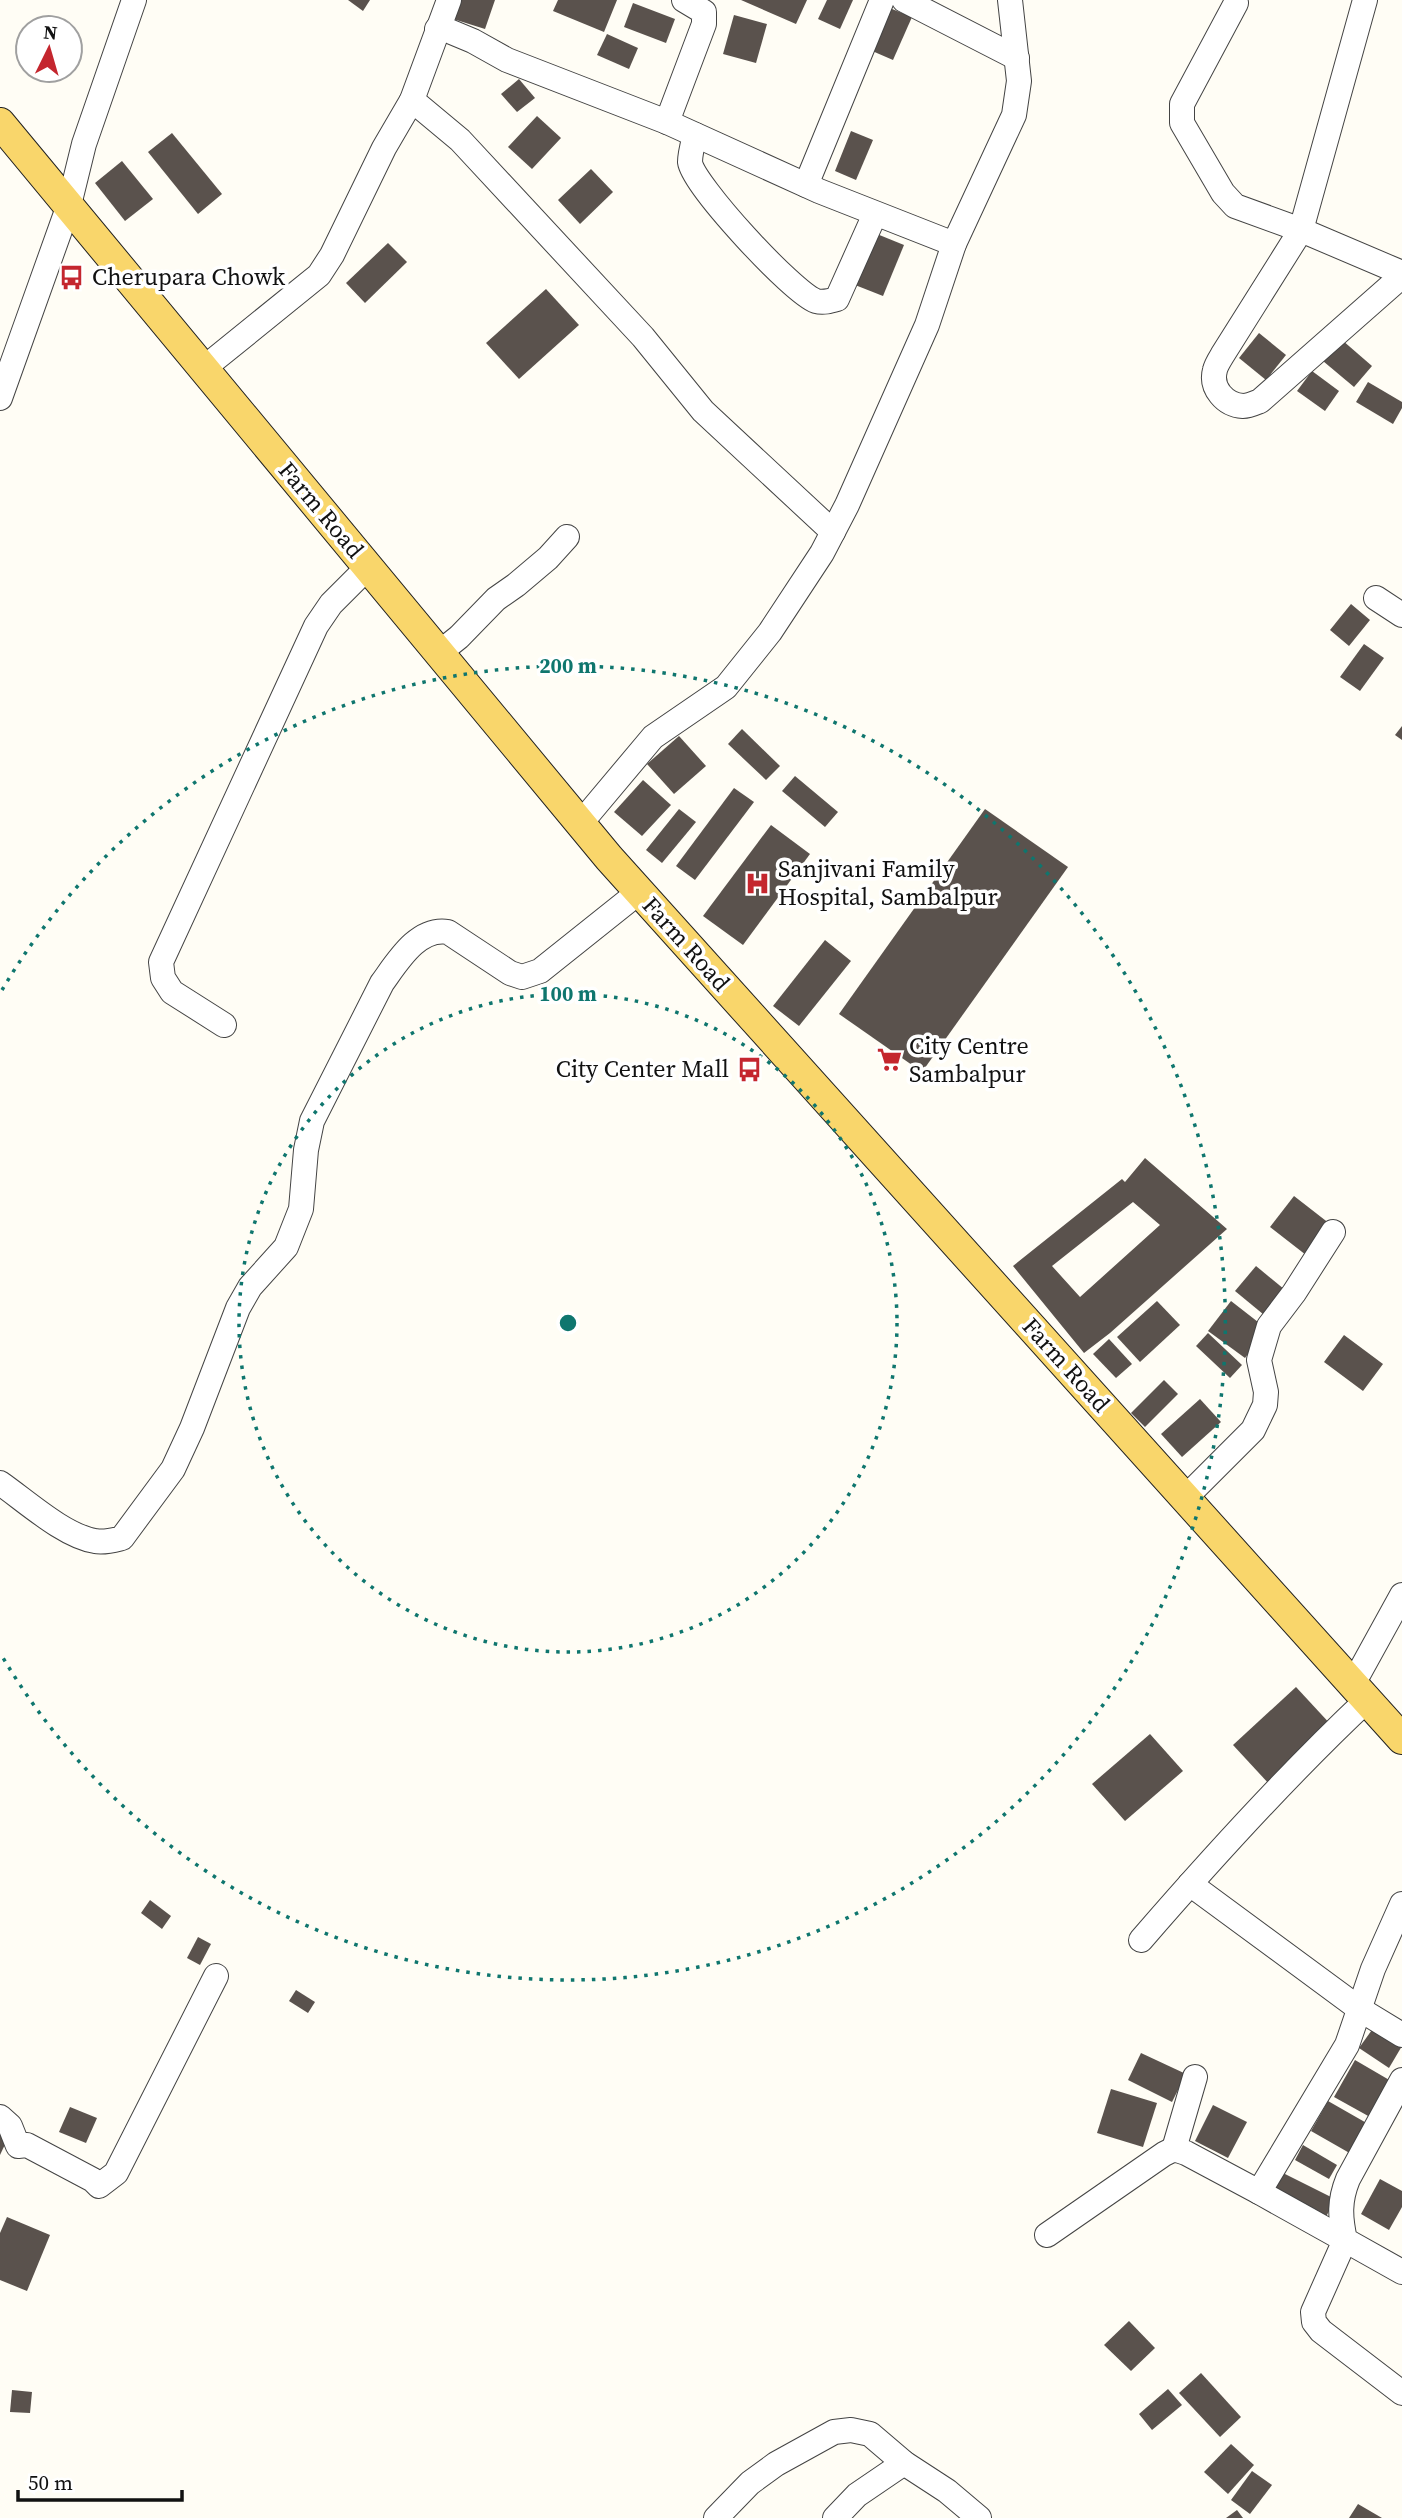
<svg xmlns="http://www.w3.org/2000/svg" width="1402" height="2518" viewBox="0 0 1402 2518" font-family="'Source Serif 4',serif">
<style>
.building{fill:#5a524d;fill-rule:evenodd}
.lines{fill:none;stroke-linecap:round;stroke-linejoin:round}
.minor-casing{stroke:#444;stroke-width:26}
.major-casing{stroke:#222;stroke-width:32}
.minor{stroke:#fff;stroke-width:24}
.major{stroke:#f9d66b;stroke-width:30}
.ring{fill:none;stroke:#0f766e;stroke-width:3.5;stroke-dasharray:3.5 7}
.labels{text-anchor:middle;stroke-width:7;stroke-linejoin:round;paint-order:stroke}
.poi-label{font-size:24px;fill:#111;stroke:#fff;text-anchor:start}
.street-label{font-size:24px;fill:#111;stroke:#fff}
.centre{fill:#0f766e;stroke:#fff;stroke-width:3.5}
.ring-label{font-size:21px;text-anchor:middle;font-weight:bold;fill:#0f766e;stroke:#fff;stroke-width:7;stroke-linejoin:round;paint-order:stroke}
</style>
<rect width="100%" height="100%" fill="#fffdf5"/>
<g class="building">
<path d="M 348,0 L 370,0 L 363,11 Z"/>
<path d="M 456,0 L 495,0 L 485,29 L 450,18 Z"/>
<path d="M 558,0 L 617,0 L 604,32 L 553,11 Z"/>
<path d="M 741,0 L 807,0 L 796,24 Z"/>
<path d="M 827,0 L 853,0 L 840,29 L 818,19 Z"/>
<path d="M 633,3 L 675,19 L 666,43 L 624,27 Z"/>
<path d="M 882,5 L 912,17 L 893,60 L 863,47 Z"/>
<path d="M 734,15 L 767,24 L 756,63 L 723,54 Z"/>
<path d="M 607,34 L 638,48 L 629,69 L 597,55 Z"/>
<path d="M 519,79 L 535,98 L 517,112 L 501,94 Z"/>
<path d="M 537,116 L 561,138 L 532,169 L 508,147 Z"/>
<path d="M 851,131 L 873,140 L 856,180 L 835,171 Z"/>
<path d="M 172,133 L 222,194 L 198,214 L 148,152 Z"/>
<path d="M 122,161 L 153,199 L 125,221 L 95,183 Z"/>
<path d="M 591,169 L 613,192 L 580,224 L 558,200 Z"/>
<path d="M 872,232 L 904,245 L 883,296 L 850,283 Z"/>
<path d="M 388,243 L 407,262 L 365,303 L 346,283 Z"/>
<path d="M 546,289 L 579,325 L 519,379 L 486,343 Z"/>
<path d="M 1259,333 L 1286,355 L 1266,380 L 1239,358 Z"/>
<path d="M 1342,340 L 1372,366 L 1354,387 L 1323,361 Z"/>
<path d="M 1312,371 L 1339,391 L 1325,411 L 1297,391 Z"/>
<path d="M 1368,382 L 1402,402 L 1402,408 L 1393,424 L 1356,402 Z"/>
<path d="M 1351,604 L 1370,620 L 1349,646 L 1330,630 Z"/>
<path d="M 1364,644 L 1384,658 L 1360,691 L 1340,677 Z"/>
<path d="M 1402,726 L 1402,740 L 1395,735 Z"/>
<path d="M 742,729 L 780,766 L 766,780 L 728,744 Z"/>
<path d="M 679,736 L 706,766 L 674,794 L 647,764 Z"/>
<path d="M 795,776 L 838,812 L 825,827 L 782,791 Z"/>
<path d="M 643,780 L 671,805 L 642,836 L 614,812 Z"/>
<path d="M 734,788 L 754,802 L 695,880 L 676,866 Z"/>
<path d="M 679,809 L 696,822 L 662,863 L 646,850 Z"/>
<path d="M 985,809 L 1068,867 L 922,1072 L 839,1014 Z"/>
<path d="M 771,825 L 810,854 L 743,945 L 703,916 Z"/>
<path d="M 825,940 L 851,961 L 799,1026 L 773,1006 Z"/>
<path d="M 1145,1158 L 1227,1229 L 1110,1333 L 1084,1353 L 1013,1266 L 1122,1179 L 1125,1182 ZM 1133,1202 L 1160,1225 L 1080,1297 L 1052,1266 Z"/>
<path d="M 1294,1196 L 1330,1224 L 1306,1255 L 1270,1227 Z"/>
<path d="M 1256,1266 L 1290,1294 L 1269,1319 L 1235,1291 Z"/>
<path d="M 1157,1301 L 1180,1325 L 1140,1362 L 1117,1337 Z"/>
<path d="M 1231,1301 L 1267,1329 L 1245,1358 L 1208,1331 Z"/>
<path d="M 1208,1333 L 1242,1365 L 1230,1378 L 1196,1346 Z"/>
<path d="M 1344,1335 L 1383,1364 L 1363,1391 L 1324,1362 Z"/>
<path d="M 1109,1339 L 1132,1364 L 1116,1378 L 1093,1354 Z"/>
<path d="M 1164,1380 L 1178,1394 L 1145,1427 L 1131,1413 Z"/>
<path d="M 1200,1399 L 1221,1422 L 1182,1457 L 1161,1434 Z"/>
<path d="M 1296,1687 L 1333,1727 L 1270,1785 L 1233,1745 Z"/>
<path d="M 1150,1734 L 1183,1771 L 1125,1821 L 1092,1784 Z"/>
<path d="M 150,1900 L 171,1916 L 162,1929 L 141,1913 Z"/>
<path d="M 198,1937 L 211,1944 L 200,1965 L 187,1958 Z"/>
<path d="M 296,1990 L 315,2002 L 308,2013 L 289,2001 Z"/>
<path d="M 1374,2027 L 1402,2046 L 1389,2068 L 1359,2048 Z"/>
<path d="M 1141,2053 L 1186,2074 L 1172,2102 L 1128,2080 Z"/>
<path d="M 1355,2060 L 1391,2081 L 1370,2117 L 1334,2097 Z"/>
<path d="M 1111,2089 L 1157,2103 L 1143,2147 L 1097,2133 Z"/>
<path d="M 1328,2101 L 1370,2125 L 1353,2155 L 1311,2131 Z"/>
<path d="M 1213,2105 L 1247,2122 L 1228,2158 L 1195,2141 Z"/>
<path d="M 70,2107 L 97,2118 L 86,2143 L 59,2132 Z"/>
<path d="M 0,2131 L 9,2136 L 0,2155 Z"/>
<path d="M 1303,2145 L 1337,2165 L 1329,2179 L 1295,2160 Z"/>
<path d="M 1281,2172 L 1335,2199 L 1326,2217 L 1272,2191 Z"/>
<path d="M 1380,2179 L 1402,2191 L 1402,2207 L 1389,2230 L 1361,2214 Z"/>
<path d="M 7,2217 L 50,2235 L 27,2291 L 0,2280 L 0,2233 Z"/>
<path d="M 1129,2321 L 1155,2348 L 1131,2371 L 1104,2345 Z"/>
<path d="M 1201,2373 L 1241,2417 L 1220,2437 L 1179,2393 Z"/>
<path d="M 1168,2389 L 1182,2405 L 1152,2430 L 1139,2414 Z"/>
<path d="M 12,2390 L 32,2392 L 30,2413 L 10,2412 Z"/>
<path d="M 1231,2444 L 1254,2465 L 1228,2494 L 1204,2472 Z"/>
<path d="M 1252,2471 L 1272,2485 L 1250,2514 L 1231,2500 Z"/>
<path d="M 1358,2504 L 1382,2518 L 1349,2518 Z"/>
<path d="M 1237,2510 L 1243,2518 L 1226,2518 Z"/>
</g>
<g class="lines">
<defs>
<g id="minor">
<path d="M 904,0 L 1017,58"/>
<path d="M 1365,0 L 1301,230 L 1223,354 C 1220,359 1216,365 1215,370 C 1210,388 1225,405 1243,406 C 1249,406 1255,403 1260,401 L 1402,276"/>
<path d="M 1236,3 L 1182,104 L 1182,123 L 1223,193 L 1235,206 L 1301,230 L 1402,273"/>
<path d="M 437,29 L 449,31 L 473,41 L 507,60 L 667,122 L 819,191 L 954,244"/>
<path d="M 412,100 L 460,140 L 643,337 L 703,411 L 833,532"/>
<path d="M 667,122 L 704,24 L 704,12 L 684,0"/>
<path d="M 695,135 C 693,143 690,154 690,162 C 693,185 793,293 816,301 C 823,303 830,301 837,299 L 875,214"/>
<path d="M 806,185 L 882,0"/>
<path d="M 204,368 L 319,275 L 332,255 L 384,148 L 412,100 L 449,0"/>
<path d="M 0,398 L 69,205 L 84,144 L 134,0"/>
<path d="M 1376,598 L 1402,615"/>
<path d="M 439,653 L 459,637 L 496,599 L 516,585 L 548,558 L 567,537"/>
<path d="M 580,824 L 653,737 L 726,687 L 770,632 L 822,553 L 847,505 L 927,325 L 954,244 L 1014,115 L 1019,81 L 1010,0"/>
<path d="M 224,1025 L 172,992 L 163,978 L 161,962 L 316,626 L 331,604 L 368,567"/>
<path d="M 0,1483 C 26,1501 64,1536 95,1541 C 104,1543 114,1540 122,1538 L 173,1469 L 192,1428 L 238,1308 L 250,1287 L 286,1247 L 301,1209 L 306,1150 L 312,1121 L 382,983 C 398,961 418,927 448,932 L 510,973 L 522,977 L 540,971 L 639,892"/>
<path d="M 1185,1498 L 1253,1430 L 1265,1405 L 1266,1392 L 1259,1360 L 1269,1326 L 1294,1293 L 1333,1232"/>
<path d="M 1353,1684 L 1402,1595"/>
<path d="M 1190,1884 L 1361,2010 L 1402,2035"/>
<path d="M 1141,1940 C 1212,1858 1287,1775 1367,1700"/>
<path d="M 1402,2080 L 1348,2179 C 1339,2201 1340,2217 1345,2240 L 1402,2272"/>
<path d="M 0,2117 L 10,2126 L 18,2146 L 27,2145 L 93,2180 L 99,2186 L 116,2173 L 216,1976"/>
<path d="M 1174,2149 L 1195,2077"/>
<path d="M 1259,2192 L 1345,2240 L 1313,2312 L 1314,2322 L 1321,2331 L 1402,2393"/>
<path d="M 1047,2235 L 1164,2154 L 1174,2149 L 1186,2153 L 1259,2192 L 1347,2045 L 1373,1969 L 1402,1904"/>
<path d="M 716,2518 L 750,2483 L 776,2464 L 834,2432 L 851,2430 L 870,2434 L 904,2463 L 947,2491 L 979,2518"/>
<path d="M 835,2518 L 857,2495 L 904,2463"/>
</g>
<path id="major" d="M 0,123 L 609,858 L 1402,1739"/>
</defs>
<use href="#minor" class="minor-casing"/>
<use href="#major" class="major-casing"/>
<use href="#minor" class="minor"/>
<use href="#major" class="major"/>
</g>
<g class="ring">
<circle cx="568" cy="1323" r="329"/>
<path d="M2 990A657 657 0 1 1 2 1656"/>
</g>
<defs>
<symbol id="bus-bare" viewBox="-9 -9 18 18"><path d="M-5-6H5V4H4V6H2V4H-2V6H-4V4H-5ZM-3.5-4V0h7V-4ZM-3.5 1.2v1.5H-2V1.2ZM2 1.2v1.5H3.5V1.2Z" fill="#c4262e" stroke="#fff" stroke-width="2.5" paint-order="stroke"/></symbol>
<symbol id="hospital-bare" viewBox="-9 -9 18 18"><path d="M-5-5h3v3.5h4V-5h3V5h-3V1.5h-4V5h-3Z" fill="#c4262e" stroke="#fff" stroke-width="2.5" paint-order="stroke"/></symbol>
<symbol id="supermarket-bare" viewBox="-9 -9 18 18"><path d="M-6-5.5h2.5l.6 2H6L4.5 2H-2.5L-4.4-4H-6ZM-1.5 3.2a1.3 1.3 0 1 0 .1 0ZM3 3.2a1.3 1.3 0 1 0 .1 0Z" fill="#c4262e" stroke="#fff" stroke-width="2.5" paint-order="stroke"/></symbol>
</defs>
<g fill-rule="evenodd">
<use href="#bus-bare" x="54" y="260" width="35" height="35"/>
<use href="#hospital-bare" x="740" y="866" width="35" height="35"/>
<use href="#supermarket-bare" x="872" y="1042" width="35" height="35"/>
<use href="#bus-bare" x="732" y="1052" width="35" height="35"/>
</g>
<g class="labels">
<g class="poi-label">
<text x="92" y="285">Cherupara Chowk</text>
<text x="778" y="877">Sanjivani Family<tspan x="778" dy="28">Hospital, Sambalpur</tspan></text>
<text x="909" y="1054">City Centre<tspan x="909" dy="28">Sambalpur</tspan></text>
<text x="729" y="1077" text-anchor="end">City Center Mall</text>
</g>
<g class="street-label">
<text transform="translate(321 510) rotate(50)" y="8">Farm Road</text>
<text transform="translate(686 944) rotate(48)" y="8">Farm Road</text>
<text transform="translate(1066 1365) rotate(48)" y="8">Farm Road</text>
</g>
</g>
<circle cx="568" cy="1323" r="10" class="centre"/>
<g class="ring-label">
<text x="568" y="673">200 m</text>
<text x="568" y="1001">100 m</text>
</g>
<g transform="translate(49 49) rotate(5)"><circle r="33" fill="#ffffff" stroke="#a0a0a0" stroke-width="2"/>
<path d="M0-5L12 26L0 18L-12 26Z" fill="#c4262e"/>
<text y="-10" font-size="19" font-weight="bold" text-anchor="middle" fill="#111111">N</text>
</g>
<path d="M18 2490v10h164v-10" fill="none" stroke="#111111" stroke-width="3.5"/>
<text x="28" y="2490" font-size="21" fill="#111111" stroke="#ffffff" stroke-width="5" paint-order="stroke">50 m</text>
</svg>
